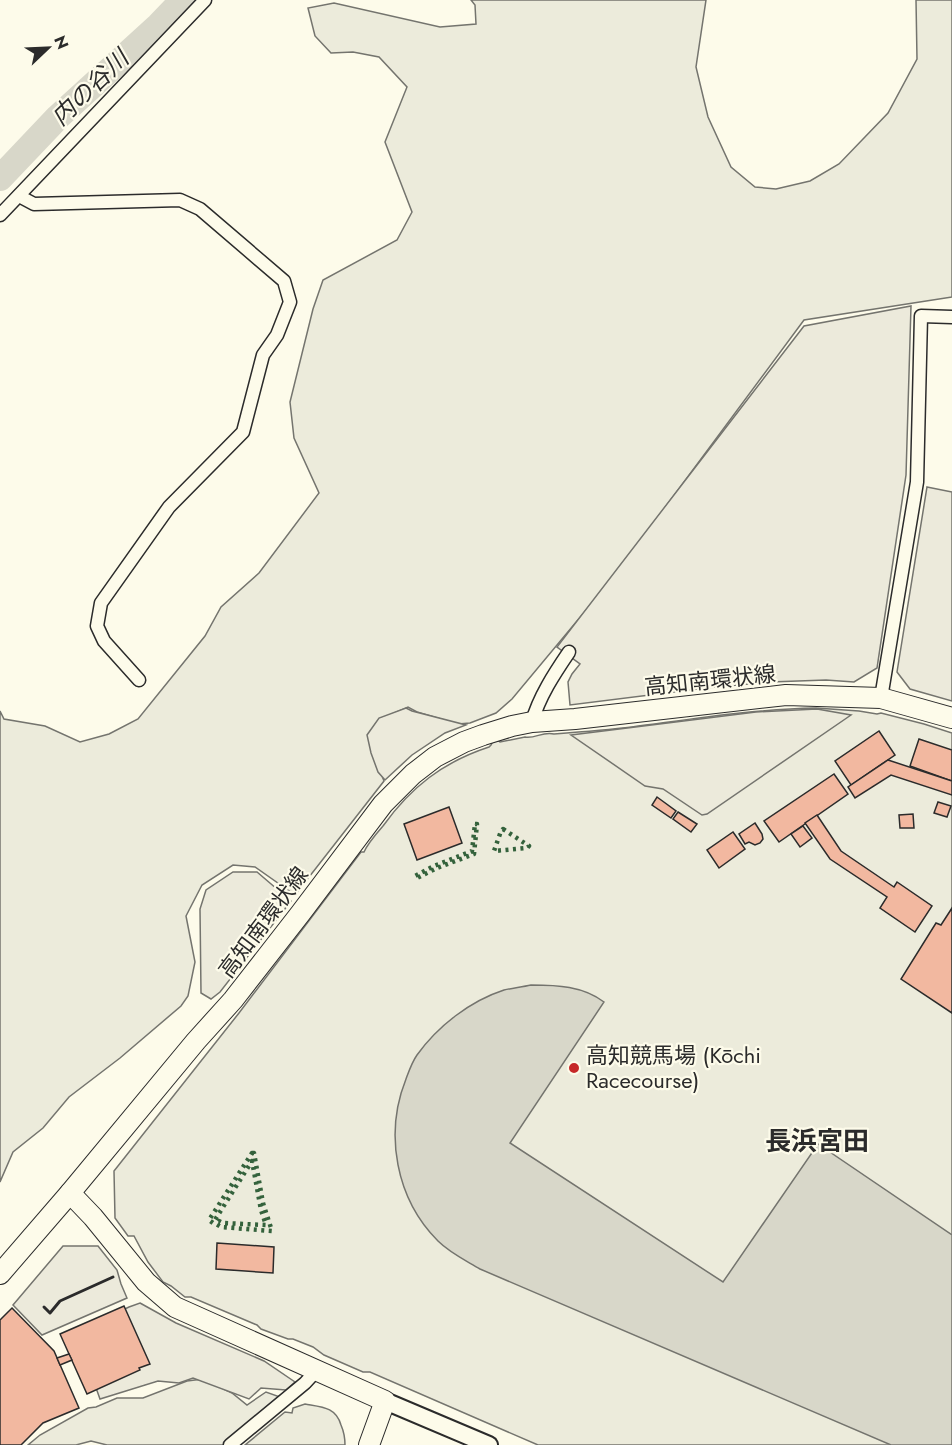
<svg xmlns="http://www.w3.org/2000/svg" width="952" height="1445" viewBox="0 0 952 1445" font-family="Jost,'Noto Sans JP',sans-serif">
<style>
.green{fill:#ecebdb;stroke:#74746e;stroke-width:1.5}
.parking{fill:#eceadb;stroke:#74746e;stroke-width:1.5}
.water{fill:#d8d7c9;stroke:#74746e;stroke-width:1.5}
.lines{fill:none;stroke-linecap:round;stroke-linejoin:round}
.river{stroke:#d8d7c9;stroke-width:26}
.building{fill:#f2b8a0;stroke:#2b2b2b;stroke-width:1.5}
.minor-casing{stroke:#2b2b2b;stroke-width:15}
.tertiary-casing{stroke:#2b2b2b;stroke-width:20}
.primary-casing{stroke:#2b2b2b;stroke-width:22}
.minor{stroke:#fdfbea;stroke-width:12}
.tertiary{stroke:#fdfbea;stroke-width:16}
.primary{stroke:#fdfbea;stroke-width:20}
.hedge{stroke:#34623c;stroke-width:4.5;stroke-dasharray:3 4.5;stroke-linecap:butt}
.wall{stroke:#2b2b2b;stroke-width:3}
.poi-dot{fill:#c62828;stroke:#fdfbea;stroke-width:2}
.labels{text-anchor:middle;stroke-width:4.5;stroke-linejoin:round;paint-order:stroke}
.street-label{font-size:22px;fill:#2b2b2b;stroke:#fdfbea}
.poi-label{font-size:22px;fill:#2b2b2b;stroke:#fdfbea;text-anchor:start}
.water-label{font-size:24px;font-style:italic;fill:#2b2b2b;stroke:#fdfbea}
.quarter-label{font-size:26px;font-weight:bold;fill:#2b2b2b;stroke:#fdfbea}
</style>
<rect width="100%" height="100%" fill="#fdfbea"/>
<g class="green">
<path d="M 471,0 L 706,0 L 696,67 L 708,117 L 731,167 L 755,187 L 776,189 L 810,181 L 839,164 L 888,113 L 917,59 L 916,0 L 952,0 L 952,297 L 804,320 L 612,579 L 512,699 L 496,713 L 470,723 L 458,724 L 417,712 L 408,707 L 380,719 L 376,760 L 384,781 L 295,895 L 255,867 L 233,865 L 202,885 L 186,916 L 195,962 L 188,996 L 181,1006 L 120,1058 L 69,1097 L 43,1128 L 13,1152 L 0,1182 L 0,711 L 4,719 L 45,726 L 80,742 L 109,734 L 138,719 L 205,636 L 221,607 L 259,573 L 319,493 L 294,438 L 290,402 L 313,309 L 323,280 L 397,240 L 412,212 L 385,142 L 407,87 L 379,57 L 353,52 L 331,53 L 315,36 L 308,8 L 334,3 L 440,27 L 476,24 L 475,5 Z"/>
<path d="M 816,708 L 859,711 L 877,714 L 881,713 L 924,724 L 952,733 L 952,1445 L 538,1445 L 370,1372 L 363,1372 L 324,1355 L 313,1347 L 293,1339 L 288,1339 L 261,1329 L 257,1325 L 191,1297 L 185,1297 L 171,1286 L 163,1282 L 148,1262 L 134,1236 L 128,1236 L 115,1218 L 114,1171 L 239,1013 L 361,852 L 364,852 C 368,843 376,834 383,826 C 411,787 443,762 489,747 L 491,745 L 493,741 L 497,740 L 500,742 L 525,737 C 535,739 543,731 554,734 C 580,732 606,730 632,727 C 693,719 754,709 816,708 Z"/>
<path d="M 203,1379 L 232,1393 L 247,1405 L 266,1392 L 280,1397 L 255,1422 L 223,1445 L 107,1445 L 91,1441 L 76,1445 L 28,1445 L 40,1435 L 88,1408 L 96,1407 L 117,1398 L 143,1398 L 187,1381 Z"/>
<path d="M 305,1404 C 322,1407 336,1407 341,1425 C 344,1432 345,1438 345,1445 L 245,1445 L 285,1412 L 292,1413 L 293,1408 Z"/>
</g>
<g class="parking">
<path d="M 911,306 L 906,475 L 877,668 L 854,682 L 826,680 L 770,682 L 706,688 L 570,705 L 568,682 L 572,674 L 580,664 L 557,647 L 804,326 Z"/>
<path d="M 927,487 L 952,492 L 952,701 L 910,689 L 897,672 Z"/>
<path d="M 406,708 L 412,711 L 466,725 L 445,733 L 412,755 L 385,780 L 378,772 L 371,753 L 367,735 L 379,718 Z"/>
<path d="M 817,709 L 851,715 L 707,814 L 702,815 L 663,789 L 645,786 L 571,735 L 756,712 Z"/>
<path d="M 233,872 L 257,872 L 291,901 L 220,992 L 211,999 L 201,993 L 200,909 L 206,890 Z"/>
<path d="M 63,1246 L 98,1246 L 117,1270 L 121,1284 L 127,1298 L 42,1335 L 13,1305 Z"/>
<path d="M 140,1303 L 176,1323 L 264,1361 L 295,1382 L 286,1390 L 261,1388 L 249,1399 L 193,1378 L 179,1383 L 158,1381 L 100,1399 L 95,1385 L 65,1337 L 129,1307 Z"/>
</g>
<path class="water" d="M 531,985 C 557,985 583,986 604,1002 L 510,1143 L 723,1282 L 818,1144 L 952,1235 L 952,1445 L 891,1445 L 480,1269 C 465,1260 450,1253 438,1241 C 396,1199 384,1134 406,1079 C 409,1071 412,1062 417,1055 C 438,1026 470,1001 504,990 C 513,988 522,987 531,985 Z"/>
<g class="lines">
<path class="river" d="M 0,178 L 58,117 L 159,25 L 183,0"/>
</g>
<g class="building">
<path d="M 879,731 L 895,755 L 851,785 L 835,761 Z"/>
<path d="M 919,739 L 952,750 L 952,781 L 910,766 Z"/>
<path d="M 888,760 L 952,781 L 952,795 L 891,775 L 855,798 L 848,787 Z"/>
<path d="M 834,774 L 848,794 L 779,842 L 764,821 Z"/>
<path d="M 657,797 L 676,811 L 671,818 L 652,805 Z"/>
<path d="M 938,802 L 951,806 L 947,817 L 934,813 Z"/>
<path d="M 449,807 L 462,843 L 417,860 L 404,824 Z"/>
<path d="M 678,812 L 697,824 L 691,832 L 673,819 Z"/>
<path d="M 913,814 L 914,828 L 900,828 L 899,815 Z"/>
<path d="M 817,815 L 841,851 L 894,887 L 897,882 L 932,906 L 915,932 L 880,908 L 887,897 L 830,859 L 805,823 Z"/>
<path d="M 755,823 L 762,834 L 763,839 L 760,843 L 755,845 L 749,842 L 745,844 L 739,834 Z"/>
<path d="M 803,826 L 812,838 L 800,847 L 791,834 Z"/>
<path d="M 733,832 L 745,849 L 719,868 L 707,850 Z"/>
<path d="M 952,908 L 952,1013 L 901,979 L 936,923 L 941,925 Z"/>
<path d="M 217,1243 L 274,1247 L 273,1273 L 216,1269 Z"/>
<path d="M 124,1306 L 150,1364 L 139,1368 L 140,1370 L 87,1394 L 60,1334 Z"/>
<path d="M 12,1308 L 54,1351 L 79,1408 L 43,1423 L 21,1445 L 0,1445 L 0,1320 Z"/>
<path d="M 69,1354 L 72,1360 L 60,1365 L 57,1358 Z"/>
</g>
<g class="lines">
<defs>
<g id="minor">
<path d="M 19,196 L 34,204 L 180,200 L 200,209 L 284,281 L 290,302 L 277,335 L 263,355 L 243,432 L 169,507 L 101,603 L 97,626 L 104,641 L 139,680"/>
<path d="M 0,215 L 205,0"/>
<path d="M 881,698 L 917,482 L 921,316 L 952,317"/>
<path d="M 532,722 C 539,697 554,674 569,652"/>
<path d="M 230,1445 L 305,1383 L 317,1370"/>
</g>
<path id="tertiary" d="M 385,1401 L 489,1445"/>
<g id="primary">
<path d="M 70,1193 L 93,1217 L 146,1282 L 175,1307 L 385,1401 L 369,1445"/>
<path d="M 0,1274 L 70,1193 L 196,1041 L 233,1000 L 300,914 L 383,804 L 413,774 L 435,757 L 464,742 L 483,735 L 512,726 L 532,722 L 575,719 L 786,695 L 881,698 L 952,718"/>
</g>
</defs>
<use href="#minor" class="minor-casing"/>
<use href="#tertiary" class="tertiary-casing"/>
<use href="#primary" class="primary-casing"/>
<use href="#minor" class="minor"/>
<use href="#tertiary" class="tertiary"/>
<use href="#primary" class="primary"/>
<g class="hedge">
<path d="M 475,824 L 477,824 L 474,854 L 437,868 L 417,878 L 415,876 L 434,866 L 472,851 Z"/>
<path d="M 503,829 L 529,846 L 527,848 L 494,851 L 501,831 Z"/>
<path d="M 252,1153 L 254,1153 L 263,1203 L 272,1231 L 221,1227 L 216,1224 L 219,1221 L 223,1223 L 266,1225 L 261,1210 L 252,1161 L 213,1223 L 209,1220 Z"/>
</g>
<path class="wall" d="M 44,1307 L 50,1313 L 60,1301 L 113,1277"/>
</g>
<circle class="poi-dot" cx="574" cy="1068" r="6"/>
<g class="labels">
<g class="street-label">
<text transform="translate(710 680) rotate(-6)" y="8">高知南環状線</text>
<text transform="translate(263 922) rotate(-53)" y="8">高知南環状線</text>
</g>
<g class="poi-label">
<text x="586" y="1063">高知競馬場 (Kōchi<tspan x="586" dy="25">Racecourse)</tspan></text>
</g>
<g class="water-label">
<text transform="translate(90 88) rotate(-44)" y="8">内の谷川</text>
</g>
<g class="quarter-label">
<text x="817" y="1150">長浜宮田</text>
</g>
</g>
<g transform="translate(48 48) rotate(67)" stroke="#fdfbea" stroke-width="4.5" paint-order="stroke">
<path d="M0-4.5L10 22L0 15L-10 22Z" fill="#2b2b2b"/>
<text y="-9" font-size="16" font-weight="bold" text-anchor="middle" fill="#2b2b2b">N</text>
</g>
</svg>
